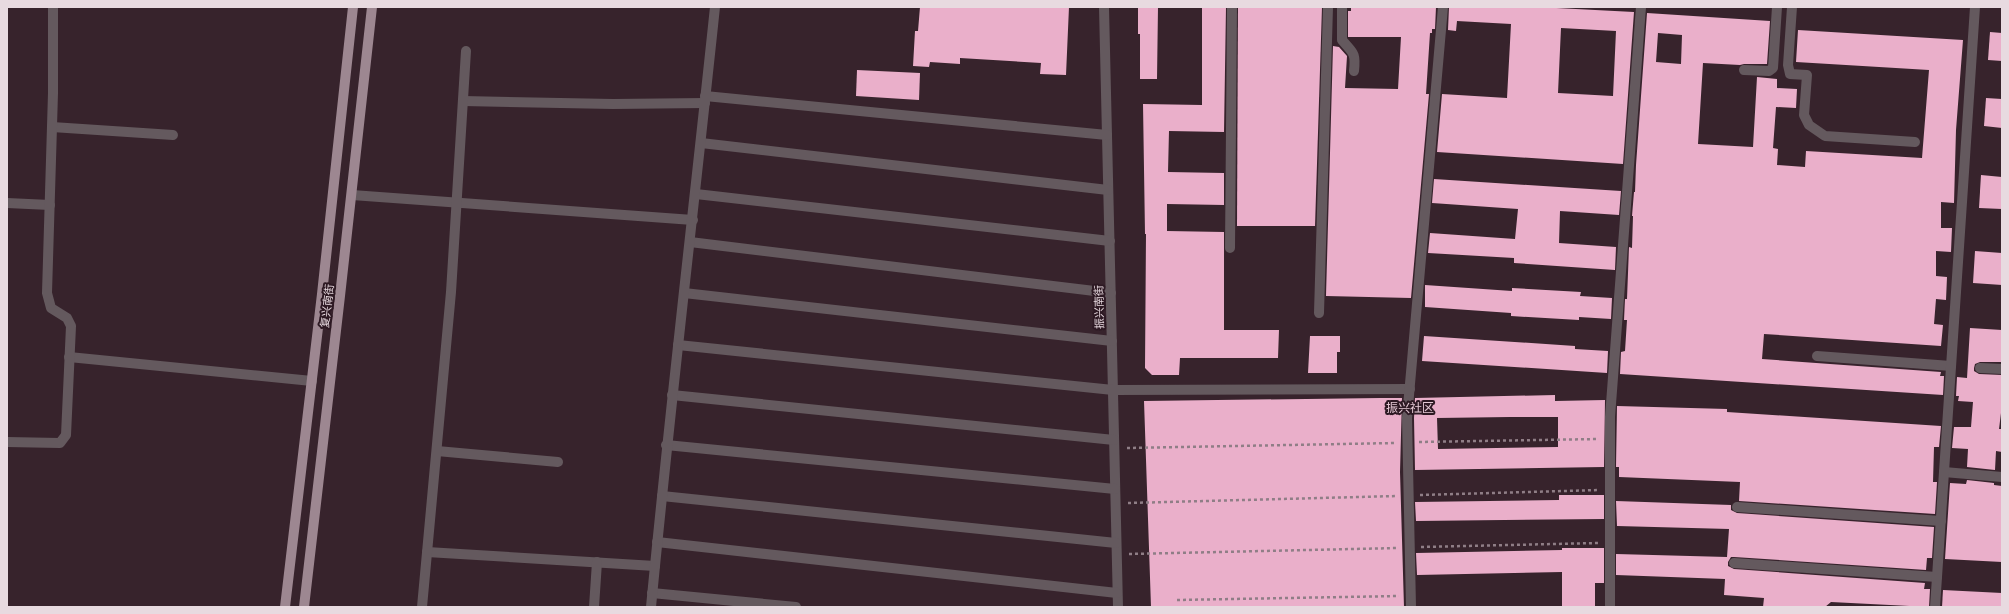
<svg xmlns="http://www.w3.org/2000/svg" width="2009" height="614" viewBox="0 0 2009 614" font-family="'Golos Text','Noto Sans SC',sans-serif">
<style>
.building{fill:#eaafca;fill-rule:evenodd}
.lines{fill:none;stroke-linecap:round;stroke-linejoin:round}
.path{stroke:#8f7e86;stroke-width:2.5;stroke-dasharray:3 3;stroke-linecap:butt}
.minor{stroke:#64595e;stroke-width:10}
.major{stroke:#9d8791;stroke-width:10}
.labels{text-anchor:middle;stroke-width:4;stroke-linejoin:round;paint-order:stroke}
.street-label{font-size:11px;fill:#e8dae0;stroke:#2d1923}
.neighbourhood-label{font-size:12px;fill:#e6cad6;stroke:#2d1923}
</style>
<rect width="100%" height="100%" fill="#37232c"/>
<g class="building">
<path d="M 920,7 L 1069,7 L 1066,75 L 1040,74 L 1041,63 L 960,58 L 960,64 L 930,62 L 929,67 L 913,66 L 915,31 L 918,31 Z"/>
<path d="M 1138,7 L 1158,7 L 1157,79 L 1140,79 L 1140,34 L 1138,34 Z"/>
<path d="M 1202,7 L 1226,7 L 1224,132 L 1169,131 L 1168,172 L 1224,173 L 1224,205 L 1167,204 L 1167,231 L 1224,232 L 1224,330 L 1279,330 L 1278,358 L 1180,358 L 1179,375 L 1152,375 L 1145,368 L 1146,234 L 1145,234 L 1143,104 L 1202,105 Z"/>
<path d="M 1238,7 L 1322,7 L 1315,226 L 1237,226 Z"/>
<path d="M 1351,7 L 1436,7 L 1435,29 L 1432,29 L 1432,33 L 1430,33 L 1426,94 L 1429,94 L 1411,298 L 1326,296 L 1333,46 L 1339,47 L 1347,56 L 1345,88 L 1398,89 L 1401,37 L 1348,37 L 1348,11 L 1351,11 Z"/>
<path d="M 1449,7 L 1537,7 L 1634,12 L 1623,164 L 1437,152 L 1442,94 L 1507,98 L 1511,24 L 1457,21 L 1456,31 L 1448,30 ZM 1561,28 L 1616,31 L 1613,96 L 1558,93 Z"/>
<path d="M 1647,13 L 1770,21 L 1767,64 L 1744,64 L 1740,65 L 1703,63 L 1698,144 L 1753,147 L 1757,77 L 1777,79 L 1777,88 L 1797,89 L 1796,108 L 1776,107 L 1773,148 L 1778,149 L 1777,165 L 1805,167 L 1806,151 L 1922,158 L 1929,70 L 1796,62 L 1798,30 L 1963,40 L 1956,130 L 1954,203 L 1941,202 L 1941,228 L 1952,228 L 1951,252 L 1936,251 L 1936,276 L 1947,277 L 1946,300 L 1936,299 L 1934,324 L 1943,325 L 1941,346 L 1764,334 L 1762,359 L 1941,372 L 1940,376 L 1944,376 L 1943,395 L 1620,374 L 1621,352 L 1625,351 L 1627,320 L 1624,320 L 1625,299 L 1627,299 L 1629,247 L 1632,248 L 1633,216 L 1632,216 L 1634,192 L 1635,192 L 1636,165 ZM 1658,33 L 1682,35 L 1681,64 L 1656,62 Z"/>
<path d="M 1990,32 L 2002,33 L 2002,61 L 1988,60 Z"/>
<path d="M 857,70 L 920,73 L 919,100 L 856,96 Z"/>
<path d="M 1986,98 L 2002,99 L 2002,128 L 1984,126 Z"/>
<path d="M 1981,175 L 2002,177 L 2002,209 L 1979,208 Z"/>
<path d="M 1434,179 L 1621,191 L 1619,215 L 1560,211 L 1559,243 L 1616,247 L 1615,270 L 1514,263 L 1514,258 L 1428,253 L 1430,233 L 1515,239 L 1518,209 L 1432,203 Z"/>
<path d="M 1975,251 L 2002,253 L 2002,285 L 1973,283 Z"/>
<path d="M 1425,285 L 1512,291 L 1512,288 L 1581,292 L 1580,296 L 1612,298 L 1611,319 L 1579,317 L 1579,320 L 1511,316 L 1511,313 L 1425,307 Z"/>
<path d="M 1970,328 L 2002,330 L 2002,362 L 1980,362 L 1975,364 L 1974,368 L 1974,371 L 1979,374 L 2002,375 L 2002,405 L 1999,429 L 2002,429 L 2002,452 L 1996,451 L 1995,470 L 1967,467 L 1968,449 L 1952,448 L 1954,427 L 1971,427 L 1973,402 L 1958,401 L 1959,396 L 1956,396 L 1957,377 L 1967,378 Z"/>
<path d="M 1310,336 L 1340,336 L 1340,352 L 1337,352 L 1337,373 L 1308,373 Z"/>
<path d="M 1424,336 L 1575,346 L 1575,349 L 1608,351 L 1607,373 L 1422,361 Z"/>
<path d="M 1555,395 L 1555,401 L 1605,400 L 1604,467 L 1415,470 L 1414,418 L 1415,398 ZM 1510,417 L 1558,417 L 1558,447 L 1438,449 L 1437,418 Z"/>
<path d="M 1380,398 L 1402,398 L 1400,472 L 1404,607 L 1151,607 L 1144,401 Z"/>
<path d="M 1617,406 L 1727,409 L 1727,412 L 1941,426 L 1939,447 L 1934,447 L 1933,482 L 1937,482 L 1935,514 L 1739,501 L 1740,482 L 1619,477 L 1619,467 L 1616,467 Z"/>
<path d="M 1967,480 L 1994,483 L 1994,485 L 2002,486 L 2002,562 L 1945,559 L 1950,483 L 1966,484 Z"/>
<path d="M 1559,495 L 1604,495 L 1604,519 L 1416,521 L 1415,502 L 1559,500 Z"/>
<path d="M 1616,501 L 1731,505 L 1731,510 L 1737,513 L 1934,527 L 1932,558 L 1927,558 L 1926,570 L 1734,557 L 1731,557 L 1728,562 L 1728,566 L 1734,569 L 1925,583 L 1924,589 L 1930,589 L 1929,607 L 1831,602 L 1825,607 L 1763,607 L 1764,598 L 1724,595 L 1725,579 L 1616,575 L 1616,554 L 1727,557 L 1729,529 L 1617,526 Z"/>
<path d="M 1562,548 L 1604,548 L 1604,583 L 1595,583 L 1595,607 L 1562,607 L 1562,572 L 1417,575 L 1416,553 L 1562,550 Z"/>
<path d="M 1943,590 L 2002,593 L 2002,607 L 1942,607 Z"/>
</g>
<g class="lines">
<g class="path">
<path d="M 1419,442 L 1598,439"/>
<path d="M 1127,448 L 1396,443"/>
<path d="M 1420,495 L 1599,490"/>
<path d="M 1128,503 L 1397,496"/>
<path d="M 1421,547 L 1598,543"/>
<path d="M 1129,554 L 1398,548"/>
<path d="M 1177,600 L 1399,596"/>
</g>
<g class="minor">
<path d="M 1104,7 L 1118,607"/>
<path d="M 1342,7 L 1342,40 C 1353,53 1356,52 1354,71"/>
<path d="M 1792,7 L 1788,65 L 1790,74 L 1807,75 L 1804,115 L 1809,125 L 1825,136 L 1915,142"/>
<path d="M 1744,70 L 1769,71 L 1773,68 L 1777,7"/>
<path d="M 705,96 L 1107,135"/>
<path d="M 463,101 L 613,104 L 705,103"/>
<path d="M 52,127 L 173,135"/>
<path d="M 701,143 L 1108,190"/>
<path d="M 696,194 L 1110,241"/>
<path d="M 352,195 L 693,220"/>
<path d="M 7,203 L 50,205"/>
<path d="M 690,242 L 1111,293"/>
<path d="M 1230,248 L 1232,7"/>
<path d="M 684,293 L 1112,341"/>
<path d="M 1319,313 L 1328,7"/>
<path d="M 678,345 L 1113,390 L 1410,389"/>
<path d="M 1817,356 L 1951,366"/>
<path d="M 69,357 L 312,381"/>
<path d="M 1980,368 L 2002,369"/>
<path d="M 672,395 L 1114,440"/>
<path d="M 7,442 L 60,443 L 66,435 L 71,326 L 67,318 L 51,308 L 47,293 L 53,93 L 53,7"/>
<path d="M 666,445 L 1115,489"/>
<path d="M 437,451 L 558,462"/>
<path d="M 1944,472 L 2002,477"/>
<path d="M 662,496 L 1116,543"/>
<path d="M 1737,507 L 1941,521"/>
<path d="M 657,542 L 1117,593"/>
<path d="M 427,552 L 655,566"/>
<path d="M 1734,563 L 1937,577"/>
<path d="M 652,593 L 796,607"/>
<path d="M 422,607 L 451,292 L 466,51"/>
<path d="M 594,607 L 597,562"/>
<path d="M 651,607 C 670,407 694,207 715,7"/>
<path d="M 1411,607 L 1407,418 L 1443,7"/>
<path d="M 1610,607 L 1610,417 L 1641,7"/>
<path d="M 1935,607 L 1975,7"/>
</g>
<g class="major">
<path d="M 285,607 L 322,294 L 353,7"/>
<path d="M 304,607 L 340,296 L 372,7"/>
</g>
</g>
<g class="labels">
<g class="street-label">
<text transform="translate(327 306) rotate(-83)" y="4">复兴南街</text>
<text transform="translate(1099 307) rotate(-91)" y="4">振兴南街</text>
</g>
<g class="neighbourhood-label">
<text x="1410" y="412">振兴社区</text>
</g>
</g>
<rect width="2009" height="614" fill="none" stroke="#e8dae0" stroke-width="16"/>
</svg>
